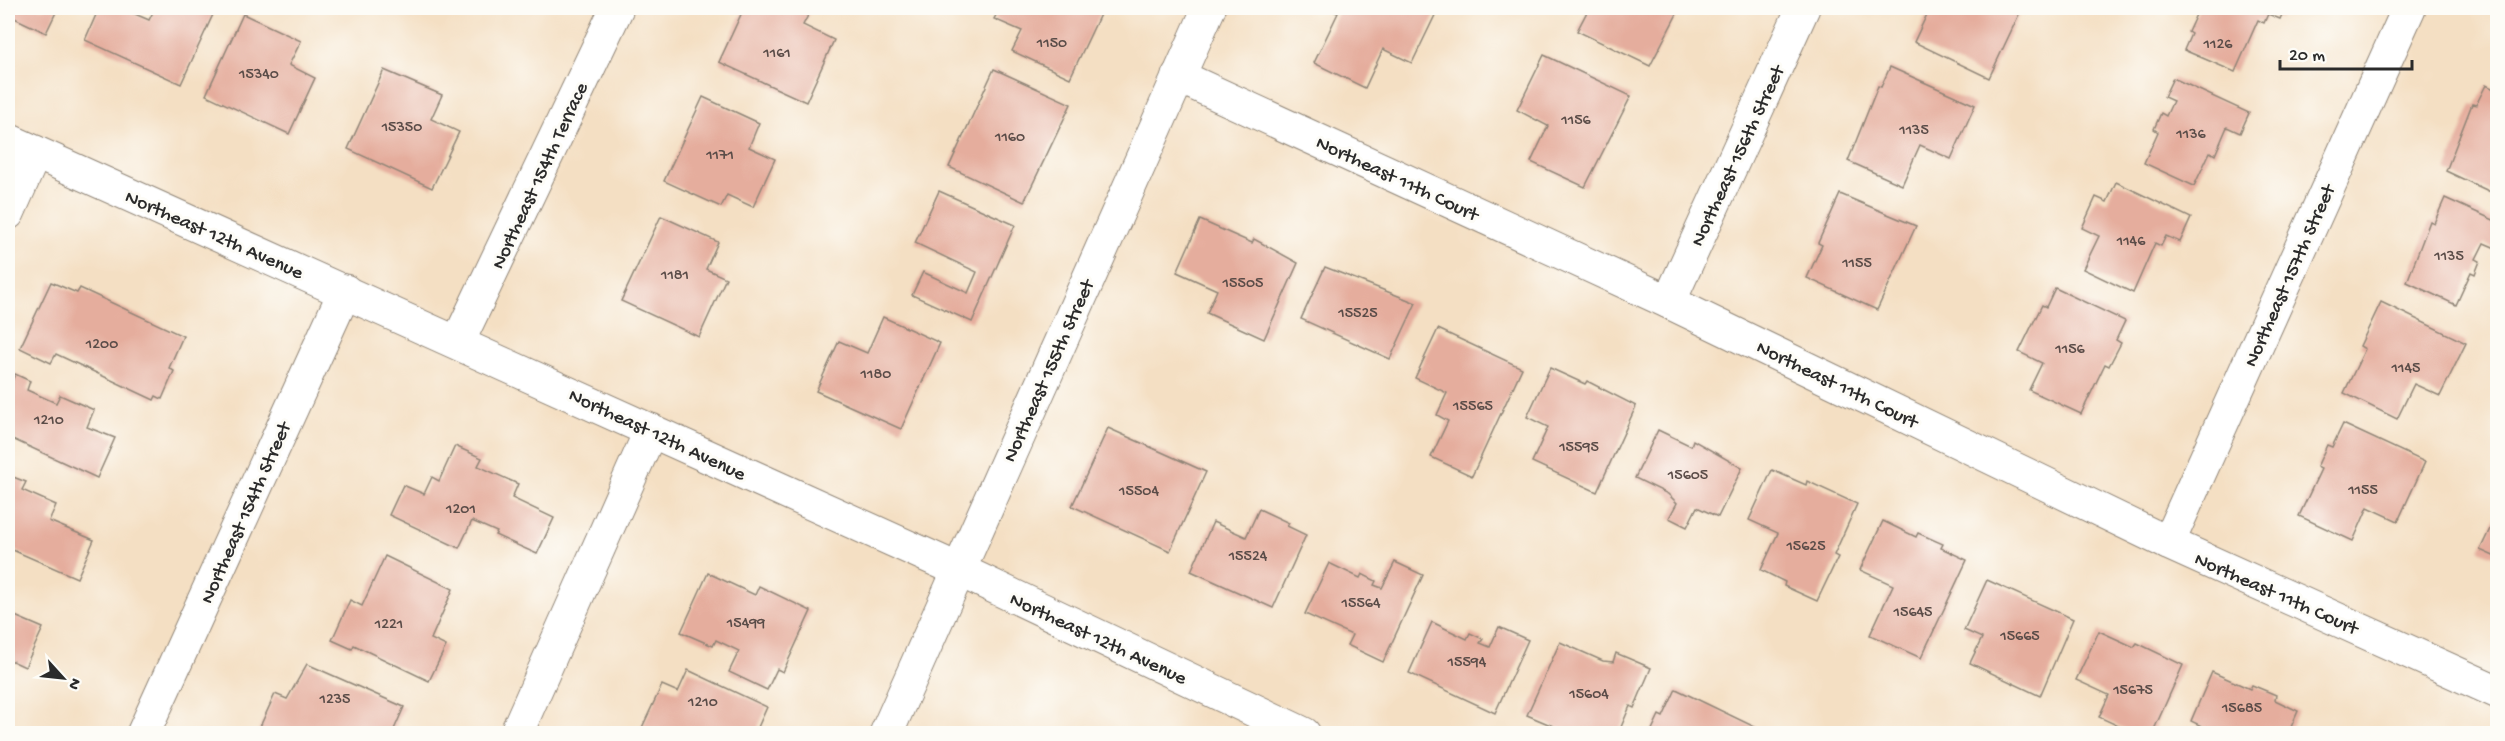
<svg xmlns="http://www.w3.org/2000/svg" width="2505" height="741" viewBox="0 0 2505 741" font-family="'Gochi Hand',sans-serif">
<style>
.building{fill:#e5ad9d}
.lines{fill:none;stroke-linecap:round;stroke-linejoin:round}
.minor-casing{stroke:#908577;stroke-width:35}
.minor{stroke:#fff;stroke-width:33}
.labels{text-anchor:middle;stroke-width:6;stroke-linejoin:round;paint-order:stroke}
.number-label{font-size:16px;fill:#5a4c48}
.street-label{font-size:20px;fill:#2b2b2b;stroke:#fdfcf7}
</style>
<rect width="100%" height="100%" fill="#fdfcf7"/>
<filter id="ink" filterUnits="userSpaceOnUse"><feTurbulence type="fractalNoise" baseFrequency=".0167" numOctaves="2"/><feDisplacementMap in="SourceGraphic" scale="12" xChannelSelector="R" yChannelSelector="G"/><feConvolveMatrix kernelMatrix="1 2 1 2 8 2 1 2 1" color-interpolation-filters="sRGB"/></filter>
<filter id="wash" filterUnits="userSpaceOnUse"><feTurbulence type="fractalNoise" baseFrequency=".008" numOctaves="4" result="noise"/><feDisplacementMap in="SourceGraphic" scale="24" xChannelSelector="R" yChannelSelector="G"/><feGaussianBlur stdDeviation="1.35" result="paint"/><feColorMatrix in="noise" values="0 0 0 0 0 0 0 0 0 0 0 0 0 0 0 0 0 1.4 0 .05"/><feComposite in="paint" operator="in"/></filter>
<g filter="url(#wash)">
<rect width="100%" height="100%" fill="#f4dfc3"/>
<g id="blocks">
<g class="building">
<path d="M 8,8 L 58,8 L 46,33 L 8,15 Z"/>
<path d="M 99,8 L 121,8 L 149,20 L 155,8 L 216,8 L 181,84 L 85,40 Z"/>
<path d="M 744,8 L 812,8 L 803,25 L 834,40 L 806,102 L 719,62 Z"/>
<path d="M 1000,8 L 1103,8 L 1070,78 L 1012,51 L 1022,31 L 994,19 Z"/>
<path d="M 1335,8 L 1435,8 L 1438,9 L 1412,63 L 1383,49 L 1365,88 L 1314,63 L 1338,13 L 1333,11 Z"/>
<path d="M 1589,8 L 1680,8 L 1650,66 L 1577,31 Z"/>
<path d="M 1930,8 L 2022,8 L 1989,78 L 1914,42 Z"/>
<path d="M 2199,8 L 2285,8 L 2280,19 L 2268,14 L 2264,23 L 2258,20 L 2235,72 L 2184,50 L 2191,34 L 2188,32 Z"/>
<path d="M 243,14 L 301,41 L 289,65 L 315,78 L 289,134 L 206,95 Z"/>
<path d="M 1544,55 L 1631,96 L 1585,187 L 1531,162 L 1548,126 L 1517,110 Z"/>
<path d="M 1890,67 L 1975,105 L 1951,159 L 1920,145 L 1902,185 L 1848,161 L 1878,86 L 1881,87 Z"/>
<path d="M 994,69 L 1071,104 L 1024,202 L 949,167 Z"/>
<path d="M 384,70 L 442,95 L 431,119 L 459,132 L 432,188 L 348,149 Z"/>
<path d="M 2173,78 L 2249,113 L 2240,133 L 2227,127 L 2215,155 L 2210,152 L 2194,186 L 2144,163 L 2158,132 L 2154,129 L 2161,113 L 2166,116 L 2173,101 L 2164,97 Z"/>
<path d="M 2486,85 L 2498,91 L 2495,194 L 2446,171 L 2472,104 L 2476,105 Z"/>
<path d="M 703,97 L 759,123 L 749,147 L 775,159 L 753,207 L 727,195 L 721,207 L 664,181 Z"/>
<path d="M 2116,182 L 2191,218 L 2180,242 L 2166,236 L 2161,246 L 2155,243 L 2133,293 L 2083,269 L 2099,236 L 2082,228 L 2096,197 L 2107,202 Z"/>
<path d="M 939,191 L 1015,225 L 972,322 L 912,295 L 923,272 L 968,293 L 977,272 L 915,243 Z"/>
<path d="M 1840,194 L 1916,226 L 1877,310 L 1807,278 L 1822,245 L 1818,243 Z"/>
<path d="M 2445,198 L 2498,222 L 2498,249 L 2484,243 L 2476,259 L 2480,261 L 2475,274 L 2471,272 L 2456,305 L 2407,282 L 2430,221 L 2434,223 Z"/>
<path d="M 661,216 L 718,242 L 706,269 L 726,278 L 699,337 L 621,301 Z"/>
<path d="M 1200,220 L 1252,243 L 1254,239 L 1298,263 L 1264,339 L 1207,313 L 1217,290 L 1177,272 Z"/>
<path d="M 1325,267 L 1416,303 L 1390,359 L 1301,319 Z"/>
<path d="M 51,282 L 77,293 L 80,288 L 183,336 L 169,368 L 174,371 L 162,399 L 156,396 L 154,400 L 56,354 L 51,363 L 20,348 Z"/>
<path d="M 2055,288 L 2125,321 L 2116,340 L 2121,343 L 2109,366 L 2105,364 L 2081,414 L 2029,390 L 2042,363 L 2019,352 L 2042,305 L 2046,307 Z"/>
<path d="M 2381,302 L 2466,343 L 2440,396 L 2414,384 L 2397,419 L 2344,393 L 2365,349 L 2360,346 Z"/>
<path d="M 883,317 L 940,343 L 901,429 L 816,391 L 839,341 L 867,353 Z"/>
<path d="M 1438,329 L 1522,368 L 1472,476 L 1431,457 L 1448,421 L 1437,415 L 1447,393 L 1415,378 Z"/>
<path d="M 1550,368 L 1585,384 L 1587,381 L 1636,406 L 1597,492 L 1532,462 L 1548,427 L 1527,417 Z"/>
<path d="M 15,374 L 30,381 L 27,390 L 56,403 L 60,395 L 94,410 L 87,427 L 115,438 L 97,478 L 8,437 L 8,391 Z"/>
<path d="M 2343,424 L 2425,462 L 2398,521 L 2368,507 L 2353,541 L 2299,516 L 2321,469 L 2317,467 L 2327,445 L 2332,447 Z"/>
<path d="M 1108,428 L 1206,472 L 1170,551 L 1072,506 Z"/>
<path d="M 1658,430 L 1691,446 L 1693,440 L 1742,468 L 1718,517 L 1697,507 L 1687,527 L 1669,518 L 1677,503 L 1668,494 L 1635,478 Z"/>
<path d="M 455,446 L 482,458 L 478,466 L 518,484 L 512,498 L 554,518 L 537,554 L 495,535 L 497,532 L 472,521 L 459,548 L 389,515 L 403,485 L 424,494 L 432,477 L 439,481 Z"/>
<path d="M 1772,470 L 1806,485 L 1807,481 L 1857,504 L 1834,555 L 1838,557 L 1817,601 L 1784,586 L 1785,582 L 1761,570 L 1778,533 L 1749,520 Z"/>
<path d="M 8,475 L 26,482 L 22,490 L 56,505 L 49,521 L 94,540 L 77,578 L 8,548 Z"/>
<path d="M 1259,509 L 1289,523 L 1287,526 L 1306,535 L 1273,608 L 1191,571 L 1213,522 L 1246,537 Z"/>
<path d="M 2498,512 L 2498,558 L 2480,550 Z"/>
<path d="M 1883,521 L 1916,537 L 1918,533 L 1943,544 L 1941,548 L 1967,560 L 1921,658 L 1870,635 L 1893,585 L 1860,570 Z"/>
<path d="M 385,556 L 453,589 L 431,639 L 446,646 L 429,681 L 354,645 L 352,649 L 332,640 L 350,600 L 362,606 Z"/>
<path d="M 1395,562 L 1423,575 L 1383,662 L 1347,645 L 1352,635 L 1305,614 L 1329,563 L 1360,578 L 1362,574 L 1376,581 L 1374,585 L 1382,588 Z"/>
<path d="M 708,573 L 755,595 L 759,586 L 811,611 L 783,672 L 777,669 L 767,690 L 729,672 L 739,651 L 716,640 L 713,646 L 681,632 Z"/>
<path d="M 1987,580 L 2073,619 L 2040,696 L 1970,663 L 1982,638 L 1964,630 Z"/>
<path d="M 8,613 L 43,628 L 25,667 L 8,659 Z"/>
<path d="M 1432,622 L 1467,639 L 1470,633 L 1483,639 L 1480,643 L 1490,647 L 1499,627 L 1528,640 L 1495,713 L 1409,673 Z"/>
<path d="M 2099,631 L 2134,647 L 2137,643 L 2183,665 L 2152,734 L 2136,734 L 2099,717 L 2109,695 L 2076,680 Z"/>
<path d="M 1560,642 L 1603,661 L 1613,662 L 1616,653 L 1651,668 L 1634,708 L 1630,706 L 1618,734 L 1558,734 L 1560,729 L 1527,715 Z"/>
<path d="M 307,664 L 404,707 L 392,734 L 263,734 L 258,731 L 275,694 L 287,699 Z"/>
<path d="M 688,670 L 767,707 L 755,734 L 639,734 L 662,685 L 678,692 Z"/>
<path d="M 2212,672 L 2250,689 L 2252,685 L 2276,695 L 2275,700 L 2298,711 L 2288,734 L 2218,734 L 2191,721 Z"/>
<path d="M 1676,689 L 1757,728 L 1754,734 L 1650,734 L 1659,715 L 1663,717 Z"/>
</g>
</g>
</g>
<g filter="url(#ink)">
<use href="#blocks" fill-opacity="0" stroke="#908577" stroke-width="1.5"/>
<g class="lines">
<defs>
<g id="minor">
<path d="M 1178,76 L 1669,302 L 2168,543 L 2498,692"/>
<path d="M 8,140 L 959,570 L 1304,734"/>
<path d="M 8,213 L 35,152"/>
<path d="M 1669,302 L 1803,8"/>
<path d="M 458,342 L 617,8"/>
<path d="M 2168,543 L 2409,8"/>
<path d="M 143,734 L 345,291"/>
<path d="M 516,734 L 651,430"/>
<path d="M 886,734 L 1209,8"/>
</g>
</defs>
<use href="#minor" class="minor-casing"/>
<use href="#minor" class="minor"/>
</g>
</g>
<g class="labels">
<g class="number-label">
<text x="1052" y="47">1150</text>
<text x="2218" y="48">1126</text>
<text x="777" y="57">1161</text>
<text x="259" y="78">15340</text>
<text x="1576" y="124">1156</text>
<text x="402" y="131">15350</text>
<text x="1914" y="134">1135</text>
<text x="2191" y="138">1136</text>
<text x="1010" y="141">1160</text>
<text x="720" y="159">1171</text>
<text x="2131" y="245">1146</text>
<text x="2449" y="260">1135</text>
<text x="1857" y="267">1155</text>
<text x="675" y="279">1181</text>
<text x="1243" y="287">15505</text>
<text x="1358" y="317">15525</text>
<text x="102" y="348">1200</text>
<text x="2070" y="353">1156</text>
<text x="2406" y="372">1145</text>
<text x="876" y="378">1180</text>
<text x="1473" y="410">15565</text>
<text x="49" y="424">1210</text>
<text x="1579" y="451">15595</text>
<text x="1688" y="479">15605</text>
<text x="2363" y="494">1155</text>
<text x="1139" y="495">15504</text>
<text x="461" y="513">1201</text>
<text x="1806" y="550">15625</text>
<text x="1248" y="560">15524</text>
<text x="1361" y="607">15564</text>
<text x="1913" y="616">15645</text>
<text x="746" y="627">15499</text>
<text x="389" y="628">1221</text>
<text x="2020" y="640">15665</text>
<text x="1467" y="666">15594</text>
<text x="2133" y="694">15675</text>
<text x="1589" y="698">15604</text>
<text x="335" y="703">1235</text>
<text x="703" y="706">1210</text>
<text x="2242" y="712">15685</text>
</g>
<g class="street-label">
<text transform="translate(1736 155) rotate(-65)" y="7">Northeast 156th Street</text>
<text transform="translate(538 175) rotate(-65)" y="7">Northeast 154th Terrace</text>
<text transform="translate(1398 177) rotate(25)" y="7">Northeast 11th Court</text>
<text transform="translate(215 233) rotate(24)" y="7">Northeast 12th Avenue</text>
<text transform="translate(2288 275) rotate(-66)" y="7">Northeast 157th Street</text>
<text transform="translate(1047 370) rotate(-66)" y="7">Northeast 155th Street</text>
<text transform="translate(1838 383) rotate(26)" y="7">Northeast 11th Court</text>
<text transform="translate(658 433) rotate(25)" y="7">Northeast 12th Avenue</text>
<text transform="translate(244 512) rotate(-66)" y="7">Northeast 154th Street</text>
<text transform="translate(2277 592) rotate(24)" y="7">Northeast 11th Court</text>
<text transform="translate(1099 637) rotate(25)" y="7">Northeast 12th Avenue</text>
</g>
</g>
<rect width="2505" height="741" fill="none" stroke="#fdfcf7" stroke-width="30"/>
<g transform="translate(63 678) rotate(117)" stroke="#fdfcf7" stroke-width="4.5" paint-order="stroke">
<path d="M0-4.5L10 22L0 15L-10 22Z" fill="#2b2b2b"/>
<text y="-9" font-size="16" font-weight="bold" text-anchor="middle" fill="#2b2b2b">N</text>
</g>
<path d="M2280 60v9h132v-9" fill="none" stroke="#2b2b2b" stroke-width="3"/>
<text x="2289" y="60" font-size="18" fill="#2b2b2b" stroke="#fdfcf7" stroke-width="4.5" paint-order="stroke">20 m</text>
</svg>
